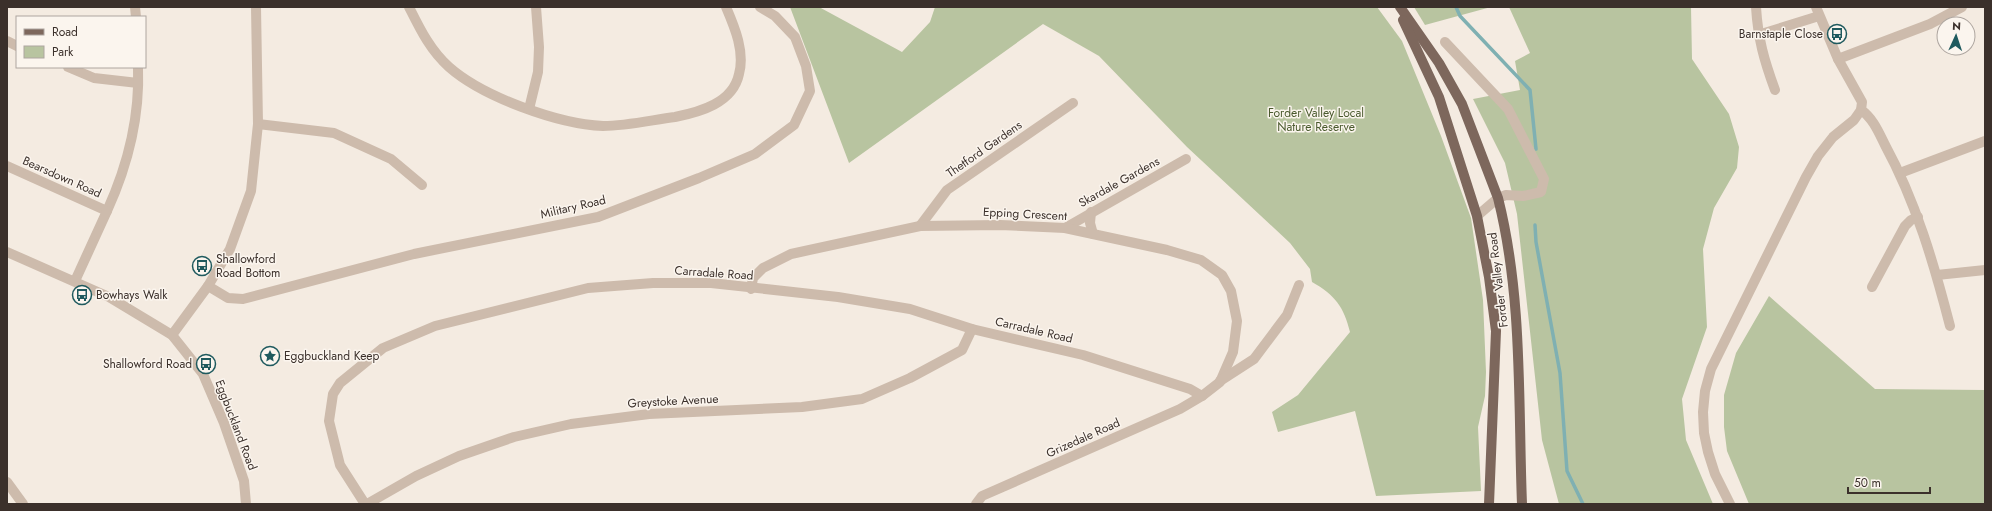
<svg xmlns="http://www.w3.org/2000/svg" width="1992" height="511" viewBox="0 0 1992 511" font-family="Jost,sans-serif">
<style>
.green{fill:#b8c4a0}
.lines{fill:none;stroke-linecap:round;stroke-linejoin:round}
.stream{stroke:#7fb0b2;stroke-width:3.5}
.minor{stroke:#cdbbac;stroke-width:10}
.major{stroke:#7d675c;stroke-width:10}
.labels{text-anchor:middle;stroke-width:3;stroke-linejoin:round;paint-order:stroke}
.poi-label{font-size:12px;fill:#3b302b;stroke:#fbf5ee;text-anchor:start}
.park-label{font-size:12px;fill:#4a5a2e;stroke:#fbf5ee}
.street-label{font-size:12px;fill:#3b302b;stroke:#fbf5ee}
</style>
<rect width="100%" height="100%" fill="#f4ebe1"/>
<g class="green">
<path d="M 790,7 L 819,7 L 902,52 L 930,22 L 935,7 L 1377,7 L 1402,41 L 1441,136 L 1471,218 L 1483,300 L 1486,372 L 1485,396 L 1478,427 L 1481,491 L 1376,496 L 1355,411 L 1278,432 L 1272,412 L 1298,395 L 1350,332 C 1344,307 1335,295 1312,282 L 1310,269 L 1290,243 L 1187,147 L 1099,56 L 1043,24 L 849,163 Z"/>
<path d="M 1414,7 L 1491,7 L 1425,25 Z"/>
<path d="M 1509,7 L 1691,7 L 1692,59 L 1729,114 L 1739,147 L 1737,168 L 1714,208 L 1703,249 L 1707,327 L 1682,399 L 1686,440 L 1713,504 L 1559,504 L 1542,440 L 1517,214 L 1505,163 L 1473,99 L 1520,90 L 1515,61 L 1530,53 Z"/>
<path d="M 1769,296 L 1875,389 L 1985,390 L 1985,504 L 1749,504 L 1727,451 L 1724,427 L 1724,395 L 1736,353 Z"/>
</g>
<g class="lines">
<g class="stream">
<path d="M 1456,7 L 1460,16 L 1530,90 L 1536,149"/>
<path d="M 1535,225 L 1536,242 L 1560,373 L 1567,471 L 1583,504"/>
</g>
<g class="minor">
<path d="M 135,7 L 136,17"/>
<path d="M 409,7 C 420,29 430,50 449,67 C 483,97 558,124 603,126 C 627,126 652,120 675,117 C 700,112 733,103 739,74 C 745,52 735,28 726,7"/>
<path d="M 1756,7 C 1758,39 1764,60 1775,90"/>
<path d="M 1758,35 L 1819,16"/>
<path d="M 7,41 L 17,46"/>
<path d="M 1445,42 L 1508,109 L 1544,179 L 1541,192 L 1523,196 L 1506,195 L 1498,198 L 1477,216"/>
<path d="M 1838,59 L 1930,24 L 1962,7"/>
<path d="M 68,67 L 94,78 L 138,83"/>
<path d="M 529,109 L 538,72 L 539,47 L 536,7"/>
<path d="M 1861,110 C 1873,118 1879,133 1885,145 C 1916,202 1934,264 1950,326"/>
<path d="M 258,124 L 334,133 L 391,159 L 422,185"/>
<path d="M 7,166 L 107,211 C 128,165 140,118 138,67"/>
<path d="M 1900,173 L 1985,141"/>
<path d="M 1091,212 L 1090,223 L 1093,234"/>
<path d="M 920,226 L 947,190 L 1073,103"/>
<path d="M 1065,228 L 1186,159"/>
<path d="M 7,252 L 109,297 L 172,335 L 203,374 L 224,423 L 244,481 L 246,504"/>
<path d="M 1937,275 L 1985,270"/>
<path d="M 75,281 L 107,211"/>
<path d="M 208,286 L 228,298 L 243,299 L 414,254 L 598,217 L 699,178 L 755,154 L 794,125 L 810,91 L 806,66 L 795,37 L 775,16 L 760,7"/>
<path d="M 1872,287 L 1905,226 L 1911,220 L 1918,217"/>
<path d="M 751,289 L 753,278 L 763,268 L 791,254 L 920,226 L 1000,225 L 1065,228 L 1167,250 L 1201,260 L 1222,275 L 1231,291 L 1237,321 L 1233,352 L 1220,382 L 1202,396 L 1180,409 L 982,496 L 976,504"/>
<path d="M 172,335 L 208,286 L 230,249 L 251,191 L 258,124 L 256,7"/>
<path d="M 1220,381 L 1254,359 L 1287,315 L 1299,285"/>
<path d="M 7,482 L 23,504"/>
<path d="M 365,504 L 340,465 L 329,421 L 333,394 L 340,383 L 383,348 L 435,326 L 588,288 L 653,283 L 711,283 L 838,297 L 910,309 L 972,329 L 1083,355 L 1190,389 L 1202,396"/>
<path d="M 367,504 L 416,476 L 459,456 L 514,437 L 571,424 L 649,414 L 802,407 L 862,399 L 910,378 L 962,350 L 972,329"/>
<path d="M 1730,504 L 1715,474 L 1708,452 L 1704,433 L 1703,412 L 1705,391 L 1711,369 L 1806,177 L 1818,156 L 1833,137 L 1854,120 L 1861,110 L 1862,102 L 1838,59 L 1816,7"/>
</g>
<g class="major">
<path d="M 1400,7 L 1439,63 L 1462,104 L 1498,198 C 1523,297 1518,402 1522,504"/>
<path d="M 1403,20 L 1439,97 L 1477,216 L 1489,277 L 1496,331 L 1489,504"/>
</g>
</g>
<defs>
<symbol id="bus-ring" viewBox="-11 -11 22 22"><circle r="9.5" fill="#fbf5ee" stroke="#1f5a5e" stroke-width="1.5"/><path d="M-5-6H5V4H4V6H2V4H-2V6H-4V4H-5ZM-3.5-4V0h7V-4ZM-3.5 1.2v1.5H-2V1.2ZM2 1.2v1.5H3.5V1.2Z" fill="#1f5a5e"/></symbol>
<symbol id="sight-ring" viewBox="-11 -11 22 22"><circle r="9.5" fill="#fbf5ee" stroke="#1f5a5e" stroke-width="1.5"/><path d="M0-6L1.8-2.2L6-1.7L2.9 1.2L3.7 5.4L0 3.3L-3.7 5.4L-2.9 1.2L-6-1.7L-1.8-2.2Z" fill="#1f5a5e"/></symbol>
</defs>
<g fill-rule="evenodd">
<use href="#bus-ring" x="1826" y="23" width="22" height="22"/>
<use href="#bus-ring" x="191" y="255" width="22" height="22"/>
<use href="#bus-ring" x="71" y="284" width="22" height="22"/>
<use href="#sight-ring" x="259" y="345" width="22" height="22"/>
<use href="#bus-ring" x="195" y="353" width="22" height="22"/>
</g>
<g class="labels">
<g class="poi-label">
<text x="1823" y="38" text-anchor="end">Barnstaple Close</text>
<text x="216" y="263">Shallowford<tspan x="216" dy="14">Road Bottom</tspan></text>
<text x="96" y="299">Bowhays Walk</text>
<text x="284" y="360">Eggbuckland Keep</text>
<text x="192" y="368" text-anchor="end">Shallowford Road</text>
</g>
<g class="park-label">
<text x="1316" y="117">Forder Valley Local<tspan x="1316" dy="14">Nature Reserve</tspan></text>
</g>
<g class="street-label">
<text transform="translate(984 149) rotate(-35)" y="4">Thetford Gardens</text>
<text transform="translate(62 177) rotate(24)" y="4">Bearsdown Road</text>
<text transform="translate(1119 182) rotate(-29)" y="4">Skardale Gardens</text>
<text transform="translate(573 207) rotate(-13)" y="4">Military Road</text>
<text transform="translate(1025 214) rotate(3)" y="4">Epping Crescent</text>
<text transform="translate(714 273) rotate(4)" y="4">Carradale Road</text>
<text transform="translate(1498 280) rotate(-97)" y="4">Forder Valley Road</text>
<text transform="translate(1034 330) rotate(13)" y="4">Carradale Road</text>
<text transform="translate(673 401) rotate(-3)" y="4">Greystoke Avenue</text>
<text transform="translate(236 425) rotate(69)" y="4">Eggbuckland Road</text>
<text transform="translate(1083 438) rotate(-24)" y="4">Grizedale Road</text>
</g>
</g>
<rect width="1992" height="511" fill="none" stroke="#3b302b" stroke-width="16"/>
<rect x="16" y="16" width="130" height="52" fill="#fbf5ee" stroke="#aea6a0"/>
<rect x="24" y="29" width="20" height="6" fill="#7d675c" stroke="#aea6a0"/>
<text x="52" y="36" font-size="12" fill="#3b302b">Road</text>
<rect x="24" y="46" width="20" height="12" fill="#b8c4a0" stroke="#aea6a0"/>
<text x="52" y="56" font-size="12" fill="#3b302b">Park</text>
<g transform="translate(1956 36) rotate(3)"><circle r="19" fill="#fbf5ee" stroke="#aea6a0"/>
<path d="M0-3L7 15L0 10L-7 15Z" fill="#1f5a5e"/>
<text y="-6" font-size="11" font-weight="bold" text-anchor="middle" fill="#3b302b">N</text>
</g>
<path d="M1848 487v6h82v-6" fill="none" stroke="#3b302b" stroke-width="2"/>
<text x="1854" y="487" font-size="12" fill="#3b302b" stroke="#fbf5ee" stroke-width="3" paint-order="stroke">50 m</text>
</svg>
